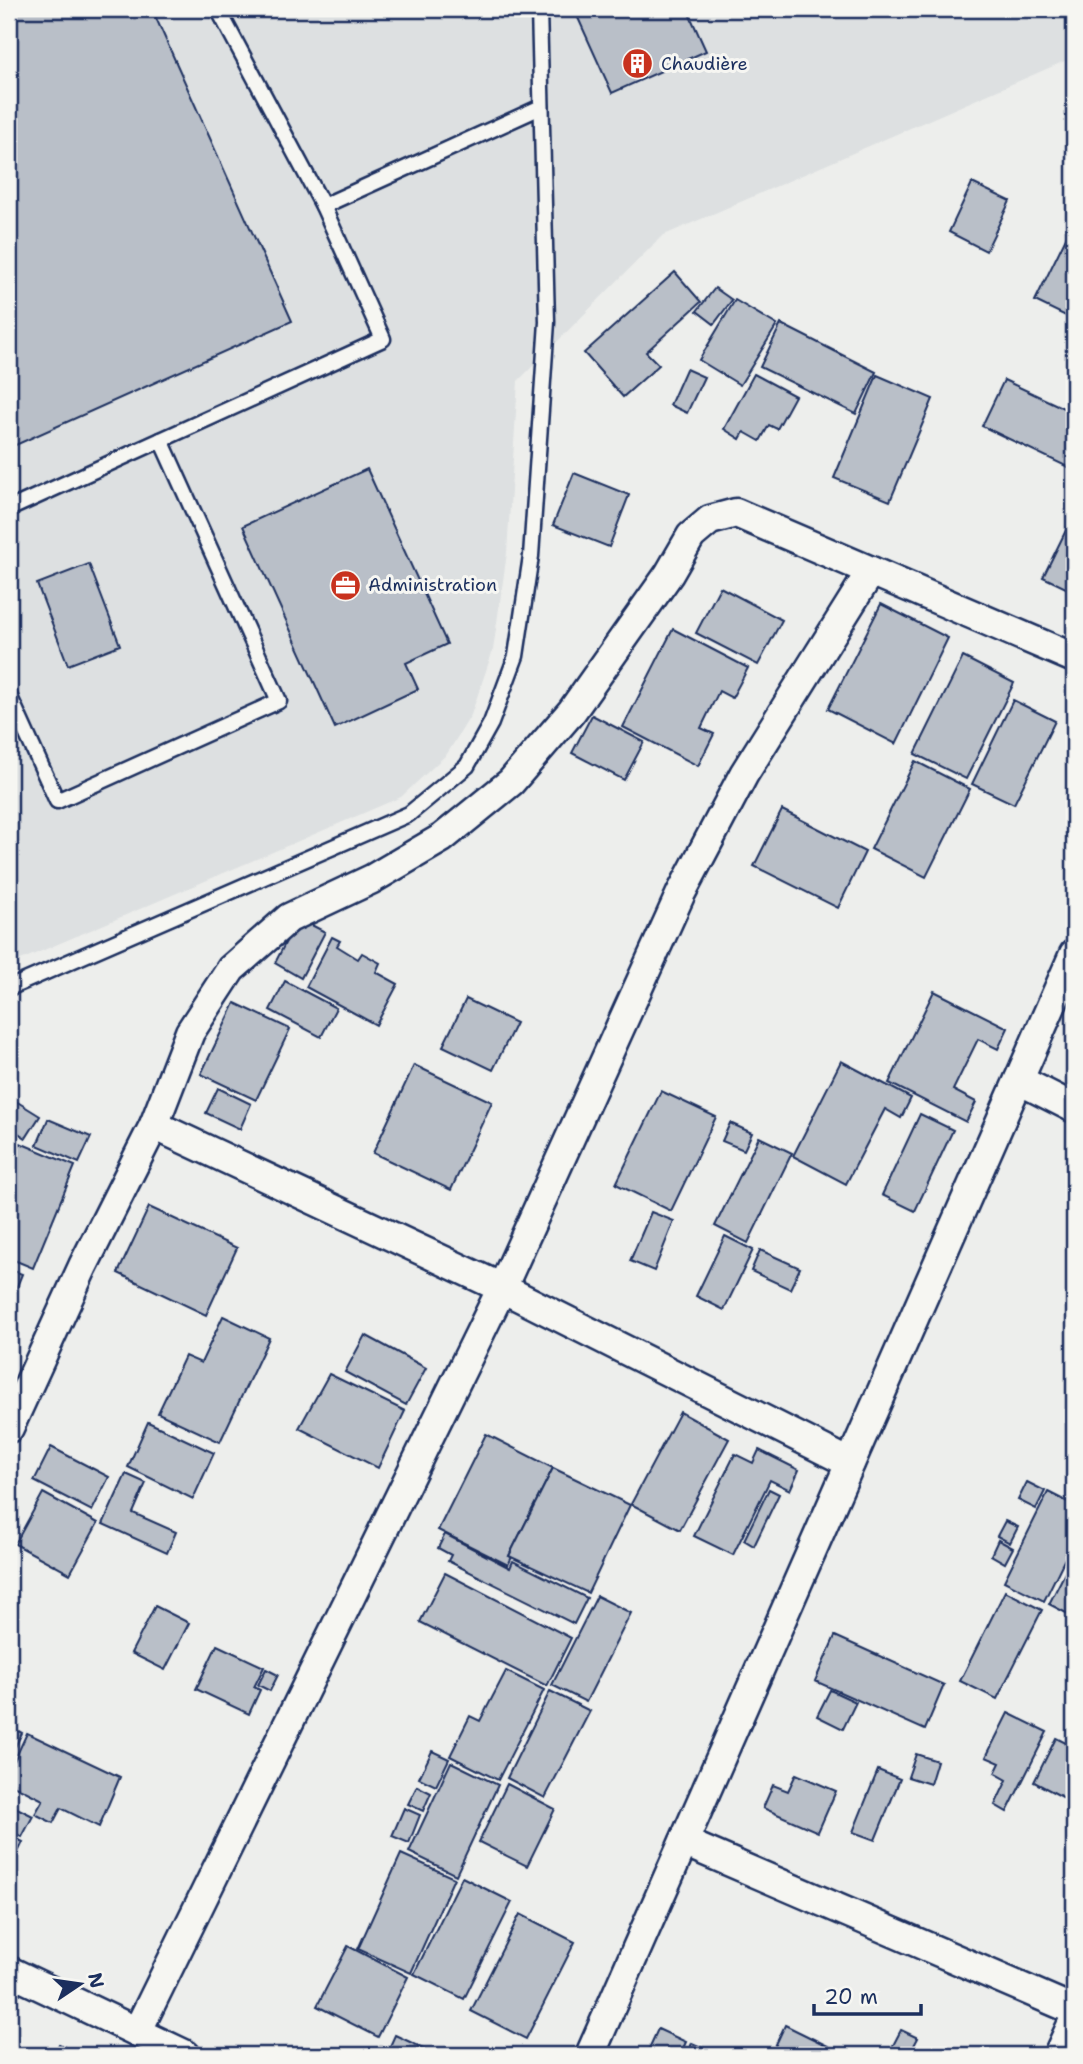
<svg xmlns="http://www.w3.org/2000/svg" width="1083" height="2064" viewBox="0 0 1083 2064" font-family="'Shantell Sans',sans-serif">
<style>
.built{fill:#dde0e1}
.building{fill:#b9bfc8;stroke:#1b2f5e;stroke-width:2}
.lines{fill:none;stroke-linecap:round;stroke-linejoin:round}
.service-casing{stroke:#1b2f5e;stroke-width:19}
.minor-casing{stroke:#1b2f5e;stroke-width:33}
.service{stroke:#f6f6f2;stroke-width:14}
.minor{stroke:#f6f6f2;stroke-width:28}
.labels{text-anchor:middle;stroke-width:6;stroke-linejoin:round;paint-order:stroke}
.poi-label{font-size:18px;fill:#1b2f5e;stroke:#f6f6f2;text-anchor:start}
</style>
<rect width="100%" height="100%" fill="#edeeec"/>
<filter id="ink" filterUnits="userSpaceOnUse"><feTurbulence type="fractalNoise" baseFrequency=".0143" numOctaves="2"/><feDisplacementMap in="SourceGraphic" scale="14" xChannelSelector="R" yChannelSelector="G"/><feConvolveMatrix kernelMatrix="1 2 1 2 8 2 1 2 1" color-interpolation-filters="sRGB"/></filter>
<g filter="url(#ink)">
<path class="built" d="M 9,9 L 1074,9 L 1074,57 L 662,236 L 518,381 L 507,553 L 493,650 L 471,715 L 447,754 L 401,797 L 9,965 Z"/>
<g class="building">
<path d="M 9,9 L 152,9 L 292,321 L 9,448 Z"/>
<path d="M 574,9 L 687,9 L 706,51 L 612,93 Z"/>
<path d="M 972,183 L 1010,201 L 986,251 L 949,232 Z"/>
<path d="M 1074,221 L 1074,320 L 1035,301 Z"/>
<path d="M 675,272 L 701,302 L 646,352 L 659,365 L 623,397 L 584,353 Z"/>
<path d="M 715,288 L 732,300 L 714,324 L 697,311 Z"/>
<path d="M 735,300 L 777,325 L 740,385 L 699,360 Z"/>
<path d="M 781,324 L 876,372 L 856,414 L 760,367 Z"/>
<path d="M 686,369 L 704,377 L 687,413 L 670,405 Z"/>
<path d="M 754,374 L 795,396 L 777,429 L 769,425 L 760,441 L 744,432 L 740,439 L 724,429 Z"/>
<path d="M 877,375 L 933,399 L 890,501 L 834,478 Z"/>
<path d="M 1004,380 L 1074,413 L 1074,470 L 982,426 Z"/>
<path d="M 367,469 L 447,644 L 406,663 L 418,689 L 335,728 L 243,526 Z"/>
<path d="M 574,473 L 629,495 L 609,547 L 553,525 Z"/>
<path d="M 1074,514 L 1074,592 L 1043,577 Z"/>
<path d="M 89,564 L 120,645 L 68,665 L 37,584 Z"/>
<path d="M 720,587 L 782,620 L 758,665 L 696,633 Z"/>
<path d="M 881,604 L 948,638 L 896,744 L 828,709 Z"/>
<path d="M 673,629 L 748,668 L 732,698 L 719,691 L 701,728 L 714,734 L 698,766 L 623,727 Z"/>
<path d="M 963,657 L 1014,683 L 966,779 L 915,754 Z"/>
<path d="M 1013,700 L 1055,721 L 1014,804 L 972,784 Z"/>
<path d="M 592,715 L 644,742 L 624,780 L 572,753 Z"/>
<path d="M 915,761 L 970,789 L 926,877 L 871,849 Z"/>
<path d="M 782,810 L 865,852 L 838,908 L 754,866 Z"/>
<path d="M 298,918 L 325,932 L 301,978 L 275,963 Z"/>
<path d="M 332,937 L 340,941 L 337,946 L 358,959 L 362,953 L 380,963 L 376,972 L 398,984 L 376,1025 L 306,987 Z"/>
<path d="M 285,981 L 336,1008 L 321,1037 L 270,1010 Z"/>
<path d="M 934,991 L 1008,1028 L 998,1049 L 978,1039 L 953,1090 L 976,1102 L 966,1122 L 889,1083 Z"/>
<path d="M 466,999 L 516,1023 L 493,1070 L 443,1046 Z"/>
<path d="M 235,1003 L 290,1029 L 256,1100 L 201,1074 Z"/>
<path d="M 841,1061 L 911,1098 L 901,1118 L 885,1109 L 846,1184 L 793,1156 Z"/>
<path d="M 414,1065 L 492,1102 L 451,1190 L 373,1153 Z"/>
<path d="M 218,1088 L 251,1104 L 240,1129 L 206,1113 Z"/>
<path d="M 661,1091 L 716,1117 L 671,1211 L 616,1184 Z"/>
<path d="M 11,1098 L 40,1116 L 26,1138 L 9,1127 Z"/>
<path d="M 920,1114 L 953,1130 L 915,1211 L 882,1195 Z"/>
<path d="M 48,1119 L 91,1137 L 79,1163 L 37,1145 Z"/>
<path d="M 730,1123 L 752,1133 L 744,1150 L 722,1141 Z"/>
<path d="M 759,1137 L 792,1153 L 748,1243 L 715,1226 Z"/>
<path d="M 20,1143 L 75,1166 L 33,1268 L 9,1258 L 9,1170 Z"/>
<path d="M 149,1207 L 237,1248 L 206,1315 L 118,1273 Z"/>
<path d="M 651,1212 L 674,1221 L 654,1271 L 630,1261 Z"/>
<path d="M 725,1236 L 753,1250 L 724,1310 L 696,1296 Z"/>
<path d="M 760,1250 L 800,1268 L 790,1289 L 751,1271 Z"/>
<path d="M 9,1269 L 22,1274 L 9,1306 Z"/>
<path d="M 223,1316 L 269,1338 L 220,1442 L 158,1413 L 185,1356 L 201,1363 Z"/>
<path d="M 365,1335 L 426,1368 L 406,1405 L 345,1372 Z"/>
<path d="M 329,1374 L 405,1411 L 378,1468 L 299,1428 Z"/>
<path d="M 680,1412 L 729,1439 L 680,1530 L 631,1504 Z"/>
<path d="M 148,1422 L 214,1453 L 193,1499 L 128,1467 Z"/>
<path d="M 486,1434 L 553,1468 L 509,1556 L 512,1557 L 508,1565 L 438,1530 Z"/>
<path d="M 51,1447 L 109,1477 L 92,1511 L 34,1481 Z"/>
<path d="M 759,1450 L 799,1470 L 790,1490 L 770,1480 L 733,1555 L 694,1536 L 735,1454 L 753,1463 Z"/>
<path d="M 553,1468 L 630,1505 L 588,1593 L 509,1556 Z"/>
<path d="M 126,1474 L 146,1483 L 133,1513 L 176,1532 L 167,1553 L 103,1524 Z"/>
<path d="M 1027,1482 L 1045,1491 L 1036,1509 L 1018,1500 Z"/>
<path d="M 769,1489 L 779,1494 L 754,1546 L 744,1540 Z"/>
<path d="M 1048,1492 L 1074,1505 L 1074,1540 L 1044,1601 L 1004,1581 Z"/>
<path d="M 43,1493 L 98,1523 L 70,1574 L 15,1544 Z"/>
<path d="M 1005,1521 L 1018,1527 L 1010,1543 L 997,1536 Z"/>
<path d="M 445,1534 L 510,1568 L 513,1561 L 587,1598 L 574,1624 L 448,1561 L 451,1555 L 438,1548 Z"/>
<path d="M 998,1540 L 1013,1548 L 1005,1563 L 991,1555 Z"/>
<path d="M 1074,1555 L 1074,1617 L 1049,1604 Z"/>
<path d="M 445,1573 L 571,1638 L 547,1686 L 420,1622 Z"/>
<path d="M 1005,1591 L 1042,1610 L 997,1699 L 960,1681 Z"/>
<path d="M 597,1596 L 631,1613 L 586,1702 L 552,1685 Z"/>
<path d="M 155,1606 L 189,1623 L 165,1670 L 131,1653 Z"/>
<path d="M 835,1636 L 944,1685 L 925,1730 L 815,1681 Z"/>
<path d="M 217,1645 L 264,1667 L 254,1687 L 260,1690 L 249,1714 L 196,1689 Z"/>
<path d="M 266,1669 L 278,1675 L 270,1691 L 258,1685 Z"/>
<path d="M 506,1671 L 544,1690 L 498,1780 L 450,1756 L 470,1716 L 480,1721 Z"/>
<path d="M 830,1690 L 856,1702 L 843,1729 L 817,1716 Z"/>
<path d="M 550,1691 L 590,1711 L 545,1798 L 507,1778 Z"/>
<path d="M 1008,1713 L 1047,1732 L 1007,1812 L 995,1805 L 1007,1780 L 995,1773 L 1000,1763 L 986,1757 Z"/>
<path d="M 9,1726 L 22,1733 L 9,1759 Z"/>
<path d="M 27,1733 L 120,1777 L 99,1827 L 61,1808 L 53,1823 L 35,1814 L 43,1800 L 9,1783 L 9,1772 Z"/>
<path d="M 1056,1738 L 1074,1747 L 1074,1803 L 1034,1782 Z"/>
<path d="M 432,1751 L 449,1759 L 436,1786 L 419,1778 Z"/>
<path d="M 916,1754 L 937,1761 L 930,1784 L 908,1777 Z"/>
<path d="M 451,1762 L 498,1785 L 456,1875 L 409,1852 Z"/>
<path d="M 878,1770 L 900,1779 L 875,1840 L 853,1832 Z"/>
<path d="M 796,1774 L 836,1791 L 818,1832 L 763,1808 L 773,1785 L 788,1791 Z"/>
<path d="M 507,1784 L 555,1809 L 527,1866 L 479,1842 Z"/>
<path d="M 417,1786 L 431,1793 L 423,1811 L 408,1804 Z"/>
<path d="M 9,1804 L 33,1816 L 22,1837 L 9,1830 Z"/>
<path d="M 404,1808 L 420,1815 L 409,1843 L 392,1836 Z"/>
<path d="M 9,1835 L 23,1842 L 9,1871 Z"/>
<path d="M 401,1854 L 454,1878 L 411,1973 L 358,1949 Z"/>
<path d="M 462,1877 L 512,1902 L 464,1999 L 414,1974 Z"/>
<path d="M 520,1914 L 575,1942 L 526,2039 L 471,2011 Z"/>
<path d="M 348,1946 L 408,1977 L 378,2037 L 317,2006 Z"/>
<path d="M 785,2025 L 846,2055 L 771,2055 Z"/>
<path d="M 658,2029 L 686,2042 L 680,2055 L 646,2055 Z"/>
<path d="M 901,2030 L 918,2038 L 909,2055 L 888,2055 Z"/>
<path d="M 395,2035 L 438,2055 L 386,2055 Z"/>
<path d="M 692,2043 L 719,2055 L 687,2055 Z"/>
<path d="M 59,2044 L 81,2055 L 53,2055 Z"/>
</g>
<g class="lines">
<defs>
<g id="service">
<path d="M 323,206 L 541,107"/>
<path d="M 9,509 L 383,339 L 323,206 L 218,9"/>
<path d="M 9,695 L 57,801 L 279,701 L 161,440"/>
<path d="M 9,988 L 409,814 L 467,766 L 491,723 L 516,656 L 531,556 L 547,322 L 539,9"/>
</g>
<g id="minor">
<path d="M 1019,1080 L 1074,1108"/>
<path d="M 154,1125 L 190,1032 L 231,969 L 289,918 L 372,879 L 442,838 L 511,782 L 572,711 L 669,574 L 691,536 L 710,520 L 736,513 L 1074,658"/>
<path d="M 9,1428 L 83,1266 L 154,1125 L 502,1288 L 850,1463"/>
<path d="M 684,1842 L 1074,2010"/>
<path d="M 9,1971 L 186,2055"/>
<path d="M 137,2032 L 502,1288 L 681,893 L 744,774 L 871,571"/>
<path d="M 590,2055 L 1074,954"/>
<path d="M 1058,2055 L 1074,2020"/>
</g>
</defs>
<use href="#service" class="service-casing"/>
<use href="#minor" class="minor-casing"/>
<use href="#service" class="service"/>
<use href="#minor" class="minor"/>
</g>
</g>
<defs>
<symbol id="building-disc" viewBox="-11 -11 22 22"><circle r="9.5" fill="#c8321e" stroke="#f6f6f2"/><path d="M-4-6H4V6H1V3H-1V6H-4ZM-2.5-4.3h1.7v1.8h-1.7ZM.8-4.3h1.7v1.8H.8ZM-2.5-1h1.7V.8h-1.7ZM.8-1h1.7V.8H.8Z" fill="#fff"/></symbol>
<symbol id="office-disc" viewBox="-11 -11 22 22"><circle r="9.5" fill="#c8321e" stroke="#f6f6f2"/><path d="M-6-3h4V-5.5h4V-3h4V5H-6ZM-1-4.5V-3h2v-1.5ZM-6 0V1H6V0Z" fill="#fff"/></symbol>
</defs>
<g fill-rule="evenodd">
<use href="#building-disc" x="620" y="46" width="35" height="35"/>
<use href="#office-disc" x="328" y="568" width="35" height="35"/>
</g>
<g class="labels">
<g class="poi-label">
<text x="661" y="70">Chaudière</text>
<text x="368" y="591">Administration</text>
</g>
</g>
<rect width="1083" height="2064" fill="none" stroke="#f6f6f2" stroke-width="35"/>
<rect x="18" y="18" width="1048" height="2029" fill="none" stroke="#1b2f5e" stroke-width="2.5" filter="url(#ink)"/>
<g transform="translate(80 1984) rotate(77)" stroke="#f6f6f2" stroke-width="5" paint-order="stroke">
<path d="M0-5L12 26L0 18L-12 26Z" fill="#1b2f5e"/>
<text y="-10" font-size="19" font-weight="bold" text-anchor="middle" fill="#1b2f5e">N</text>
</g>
<path d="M814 2004v10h107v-10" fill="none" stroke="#1b2f5e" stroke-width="3.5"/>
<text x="824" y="2004" font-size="21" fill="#1b2f5e" stroke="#f6f6f2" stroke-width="5" paint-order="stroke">20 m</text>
</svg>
